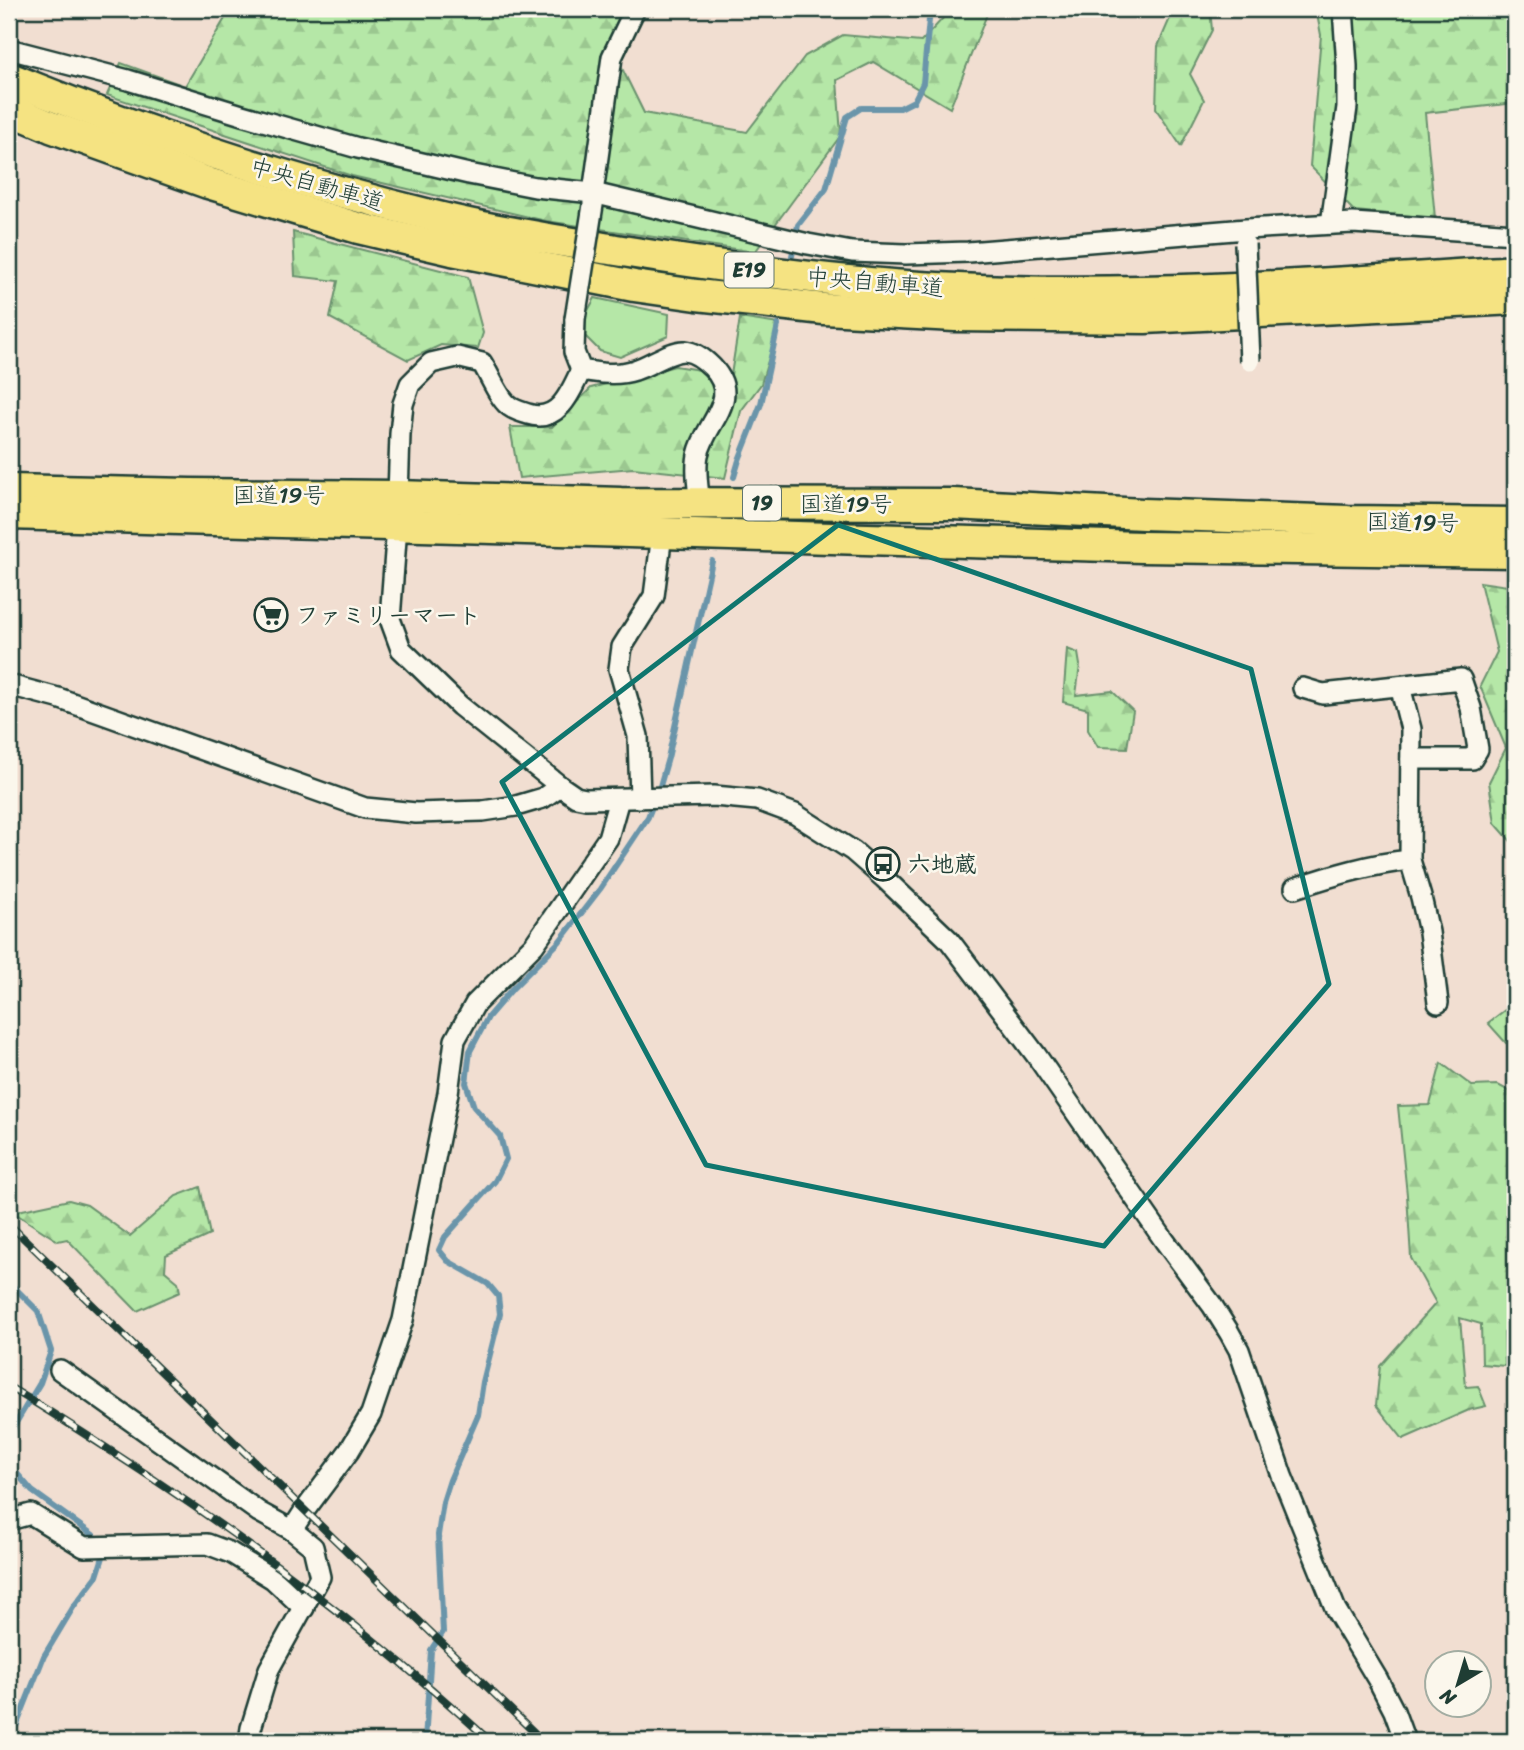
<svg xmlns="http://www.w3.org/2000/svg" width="1524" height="1750" viewBox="0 0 1524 1750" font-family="Sriracha,'Klee One',sans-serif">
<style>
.green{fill:#b5e7a7;stroke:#6a926e;stroke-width:2}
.forest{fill:url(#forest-firs);stroke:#6a926e;stroke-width:2}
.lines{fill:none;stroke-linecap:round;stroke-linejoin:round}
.stream{stroke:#6a95aa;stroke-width:6}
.minor-casing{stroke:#1f3d34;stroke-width:24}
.highway-casing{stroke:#1f3d34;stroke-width:35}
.minor{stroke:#fbf7ec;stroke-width:19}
.highway{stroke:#f5e382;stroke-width:30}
.rail-casing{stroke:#1f3d34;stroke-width:8}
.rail{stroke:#fbf7ec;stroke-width:5;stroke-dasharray:16;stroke-linecap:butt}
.minor-bridge-casing{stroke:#1f3d34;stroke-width:24;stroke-linecap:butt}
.minor-bridge{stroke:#fbf7ec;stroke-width:19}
.marked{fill:none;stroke:#0f766e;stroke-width:5;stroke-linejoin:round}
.labels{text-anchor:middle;stroke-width:5;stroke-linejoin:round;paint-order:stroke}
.shield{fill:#fbf7ec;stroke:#61756b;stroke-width:2}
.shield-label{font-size:21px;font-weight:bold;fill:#1f3d34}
.street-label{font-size:23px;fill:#1f3d34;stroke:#fbf7ec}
.poi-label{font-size:23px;font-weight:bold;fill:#1f3d34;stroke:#fbf7ec;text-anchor:start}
</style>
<defs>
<pattern id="forest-firs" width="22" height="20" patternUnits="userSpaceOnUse" patternTransform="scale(1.75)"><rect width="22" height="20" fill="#b5e7a7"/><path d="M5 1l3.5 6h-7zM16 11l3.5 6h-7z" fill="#9bc790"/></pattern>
</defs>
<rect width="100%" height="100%" fill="#f1ded1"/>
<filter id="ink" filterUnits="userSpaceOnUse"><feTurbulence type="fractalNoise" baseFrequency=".0143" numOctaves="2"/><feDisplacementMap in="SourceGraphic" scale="14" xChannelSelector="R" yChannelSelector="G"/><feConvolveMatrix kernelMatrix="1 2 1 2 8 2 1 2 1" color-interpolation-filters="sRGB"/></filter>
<g filter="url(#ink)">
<path class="green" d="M 595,298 L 669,314 L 668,336 L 620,357 L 600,351 L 585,336 L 586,314 Z"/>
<g class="forest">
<path d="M 222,9 L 626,9 L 610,44 L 644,113 L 747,132 L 805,56 L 843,35 L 921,42 L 945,16 L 943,9 L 989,9 L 950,108 L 873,62 L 837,80 L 841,135 L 755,252 L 546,221 L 352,176 L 107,95 L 121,63 L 185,86 L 227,15 Z"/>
<path d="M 1174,9 L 1210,9 L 1212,30 L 1190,74 L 1204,100 L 1181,146 L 1156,109 L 1158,46 Z"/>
<path d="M 1316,9 L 1515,9 L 1515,103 L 1425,113 L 1435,218 L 1354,211 L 1310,166 L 1321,35 Z"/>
<path d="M 293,232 L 468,277 L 483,333 L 478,348 L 441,345 L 408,360 L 330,318 L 338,281 L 295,276 Z"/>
<path d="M 740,318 L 779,324 L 761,384 L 741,411 L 725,478 L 633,468 L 519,478 L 510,427 L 552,427 L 591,388 L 675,366 L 731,375 Z"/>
<path d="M 1480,582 L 1515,587 L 1515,846 L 1495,823 L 1489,782 L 1506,748 L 1480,686 L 1497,652 Z"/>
<path d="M 1067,649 L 1078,653 L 1080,665 L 1076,695 L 1112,691 L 1133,711 L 1127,748 L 1098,747 L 1088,730 L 1088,709 L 1063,702 Z"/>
<path d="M 1515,995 L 1515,1040 L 1506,1043 L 1488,1023 L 1514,1003 Z"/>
<path d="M 1441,1063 L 1472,1086 L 1498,1085 L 1515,1094 L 1515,1321 L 1504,1333 L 1505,1366 L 1482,1364 L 1481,1324 L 1460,1318 L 1466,1387 L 1478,1386 L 1486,1406 L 1469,1410 L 1403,1439 L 1376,1405 L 1380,1366 L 1436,1303 L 1411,1258 L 1407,1195 L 1398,1106 L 1430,1105 Z"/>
<path d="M 200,1187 L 210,1235 L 166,1255 L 165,1271 L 178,1282 L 180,1292 L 137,1311 L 67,1239 L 58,1241 L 13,1212 L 69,1200 L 87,1205 L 130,1236 L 176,1196 Z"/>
</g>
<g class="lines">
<g class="stream">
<path d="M 792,256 L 798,225 L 826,189 L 847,117 L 861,108 L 900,108 L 914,101 L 923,83 L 930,9"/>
<path d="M 734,477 L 739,460 L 761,404 L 778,325"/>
<path d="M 9,1282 L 38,1311 L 51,1351 L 40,1383 L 14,1426 L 10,1444 L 13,1469 L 32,1491 L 93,1535 L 103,1557 L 97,1576 L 74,1606 L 44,1656 L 17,1724 L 9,1738"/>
<path d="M 425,1741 L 431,1650 L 443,1632 L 438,1535 L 443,1502 L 450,1480 L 478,1415 L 483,1382 L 500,1314 L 498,1296 L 488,1284 L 448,1261 L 439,1250 L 445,1237 L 495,1181 L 506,1159 L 500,1136 L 474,1107 L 466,1083 L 470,1051 L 488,1017 L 512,989 L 559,942 L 600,889 L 648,817 L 660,786 L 668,758 L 712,561"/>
</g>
<defs>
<g id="minor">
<path d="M 9,49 L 128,80 L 242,115 L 358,148 L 469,174 L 535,187 L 593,193 L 808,244 L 852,252 L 906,254 L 968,252 L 1246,229 L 1353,223 L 1515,234"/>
<path d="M 593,204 L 593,193 L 612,57 L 635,9"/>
<path d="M 1331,224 L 1347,107 L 1347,66 L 1343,9"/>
<path d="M 575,319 L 574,352 L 581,370 C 599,373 617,376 635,370 C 649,366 671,350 685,351 C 695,352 706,361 712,367 C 743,399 705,422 698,455 C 695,470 698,488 700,503"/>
<path d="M 581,370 C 571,392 558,424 528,414 C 522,412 513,410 508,405 C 499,398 489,374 482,363 L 457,357 L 431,363 L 410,384 L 403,404 L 400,434 L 397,526 L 390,619 L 401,649 L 460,706 L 560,786 L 576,797 L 586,799 L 714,796 L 757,800 L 795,814 L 853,851 L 884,878 L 949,940 L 987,990 L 1036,1055 L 1164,1240 L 1212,1305 L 1229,1332 L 1239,1350 L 1282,1476 L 1336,1610 L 1378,1680 L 1394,1711 L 1405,1741"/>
<path d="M 9,685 L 58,698 L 365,808 L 416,813 L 483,811 L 516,806 L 543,798 L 560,786"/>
<path d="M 1400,686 L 1411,729 L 1410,860 L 1421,897 L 1429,932 L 1438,1003"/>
<path d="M 1303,688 L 1323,694 L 1461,679 L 1471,708 L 1478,749 L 1472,759 L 1411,759"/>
<path d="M 640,798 L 638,736 L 619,669 L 622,647 L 654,596 L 662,534"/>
<path d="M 1295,888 C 1333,875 1370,864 1410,860"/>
<path d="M 60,1370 L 259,1512 L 292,1530"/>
<path d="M 9,1520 L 31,1514 L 84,1547 L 207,1544 L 231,1553 L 273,1579 L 304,1608"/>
<path d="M 249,1741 L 251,1728 L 269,1669 L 320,1577 L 313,1547 L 292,1530 L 305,1510 L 349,1451 L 371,1414 L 403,1320 L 448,1093 L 455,1040 L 475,1004 L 534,945 L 608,838 L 619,799"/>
</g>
<g id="highway">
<path d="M 9,78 C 147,134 289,181 434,216 C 494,231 555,240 616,250 C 722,267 830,282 937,288 C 1130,299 1323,284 1515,271"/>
<path d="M 9,109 L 51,127 L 208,183 L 358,228 L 452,250 L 634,286 L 697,295 L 824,309 L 955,316 L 1145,318 L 1515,299"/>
<path d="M 9,490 L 190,494 L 398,496 L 621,503 L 953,504 L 1143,514 L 1348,521 L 1515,523"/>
<path d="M 9,514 L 1142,547 L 1515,552"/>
</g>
</defs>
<use href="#minor" class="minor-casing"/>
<use href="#highway" class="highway-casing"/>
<use href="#minor" class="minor"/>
<use href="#highway" class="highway"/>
<defs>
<g id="rail">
<path d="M 9,1224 L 543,1741"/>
<path d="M 9,1387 C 57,1415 105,1447 152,1478 C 271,1557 384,1644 490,1741"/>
</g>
</defs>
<use href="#rail" class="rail-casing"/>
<use href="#rail" class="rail"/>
<defs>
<g id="minor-bridge">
<path d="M 1245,244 L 1250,361"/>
<path d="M 575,319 L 593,205"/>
</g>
</defs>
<use href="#minor-bridge" class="minor-bridge-casing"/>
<use href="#minor-bridge" class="minor-bridge"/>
</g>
</g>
<path class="marked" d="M 838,525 L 1251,669 L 1329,984 L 1104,1246 L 706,1165 L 502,782 Z"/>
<defs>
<symbol id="supermarket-ring" viewBox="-11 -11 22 22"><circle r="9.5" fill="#fbf7ec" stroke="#1f3d34" stroke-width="1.5"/><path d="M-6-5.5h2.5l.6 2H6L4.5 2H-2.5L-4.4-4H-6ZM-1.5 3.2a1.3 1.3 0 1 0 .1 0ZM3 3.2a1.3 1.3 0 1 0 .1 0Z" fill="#1f3d34"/></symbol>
<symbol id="bus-ring" viewBox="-11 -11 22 22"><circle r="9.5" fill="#fbf7ec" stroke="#1f3d34" stroke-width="1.5"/><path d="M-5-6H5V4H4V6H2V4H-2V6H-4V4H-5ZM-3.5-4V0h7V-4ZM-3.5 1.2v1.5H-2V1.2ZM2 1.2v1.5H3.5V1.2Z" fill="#1f3d34"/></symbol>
</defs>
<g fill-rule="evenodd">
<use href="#supermarket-ring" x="252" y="596" width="38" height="38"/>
<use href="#bus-ring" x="864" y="845" width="38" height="38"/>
</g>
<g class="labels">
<g class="shield">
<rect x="724.5" y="252.5" width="49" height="35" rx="5"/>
<rect x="743" y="485.5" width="38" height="35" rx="5"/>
</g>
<g class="shield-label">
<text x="749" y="277">E19</text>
<text x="762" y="510">19</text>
</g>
<g class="street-label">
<text transform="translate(317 184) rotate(16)" y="8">中央自動車道</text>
<text transform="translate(875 282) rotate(5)" y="8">中央自動車道</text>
<text x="279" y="503">国道19号</text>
<text x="846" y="512">国道19号</text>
<text transform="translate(1413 522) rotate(1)" y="8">国道19号</text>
</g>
<g class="poi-label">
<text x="296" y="623">ファミリーマート</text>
<text x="908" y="872">六地蔵</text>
</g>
</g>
<rect width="1524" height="1750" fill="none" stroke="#fbf7ec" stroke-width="35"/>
<rect x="18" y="18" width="1489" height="1715" fill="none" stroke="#1f3d34" stroke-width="2.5" filter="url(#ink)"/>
<g transform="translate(1458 1684) rotate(218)"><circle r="33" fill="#fbf7ec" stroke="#a3ada2" stroke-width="2"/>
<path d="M0-5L12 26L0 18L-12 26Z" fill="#1f3d34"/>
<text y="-10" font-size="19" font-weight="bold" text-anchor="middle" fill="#1f3d34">N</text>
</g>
</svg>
